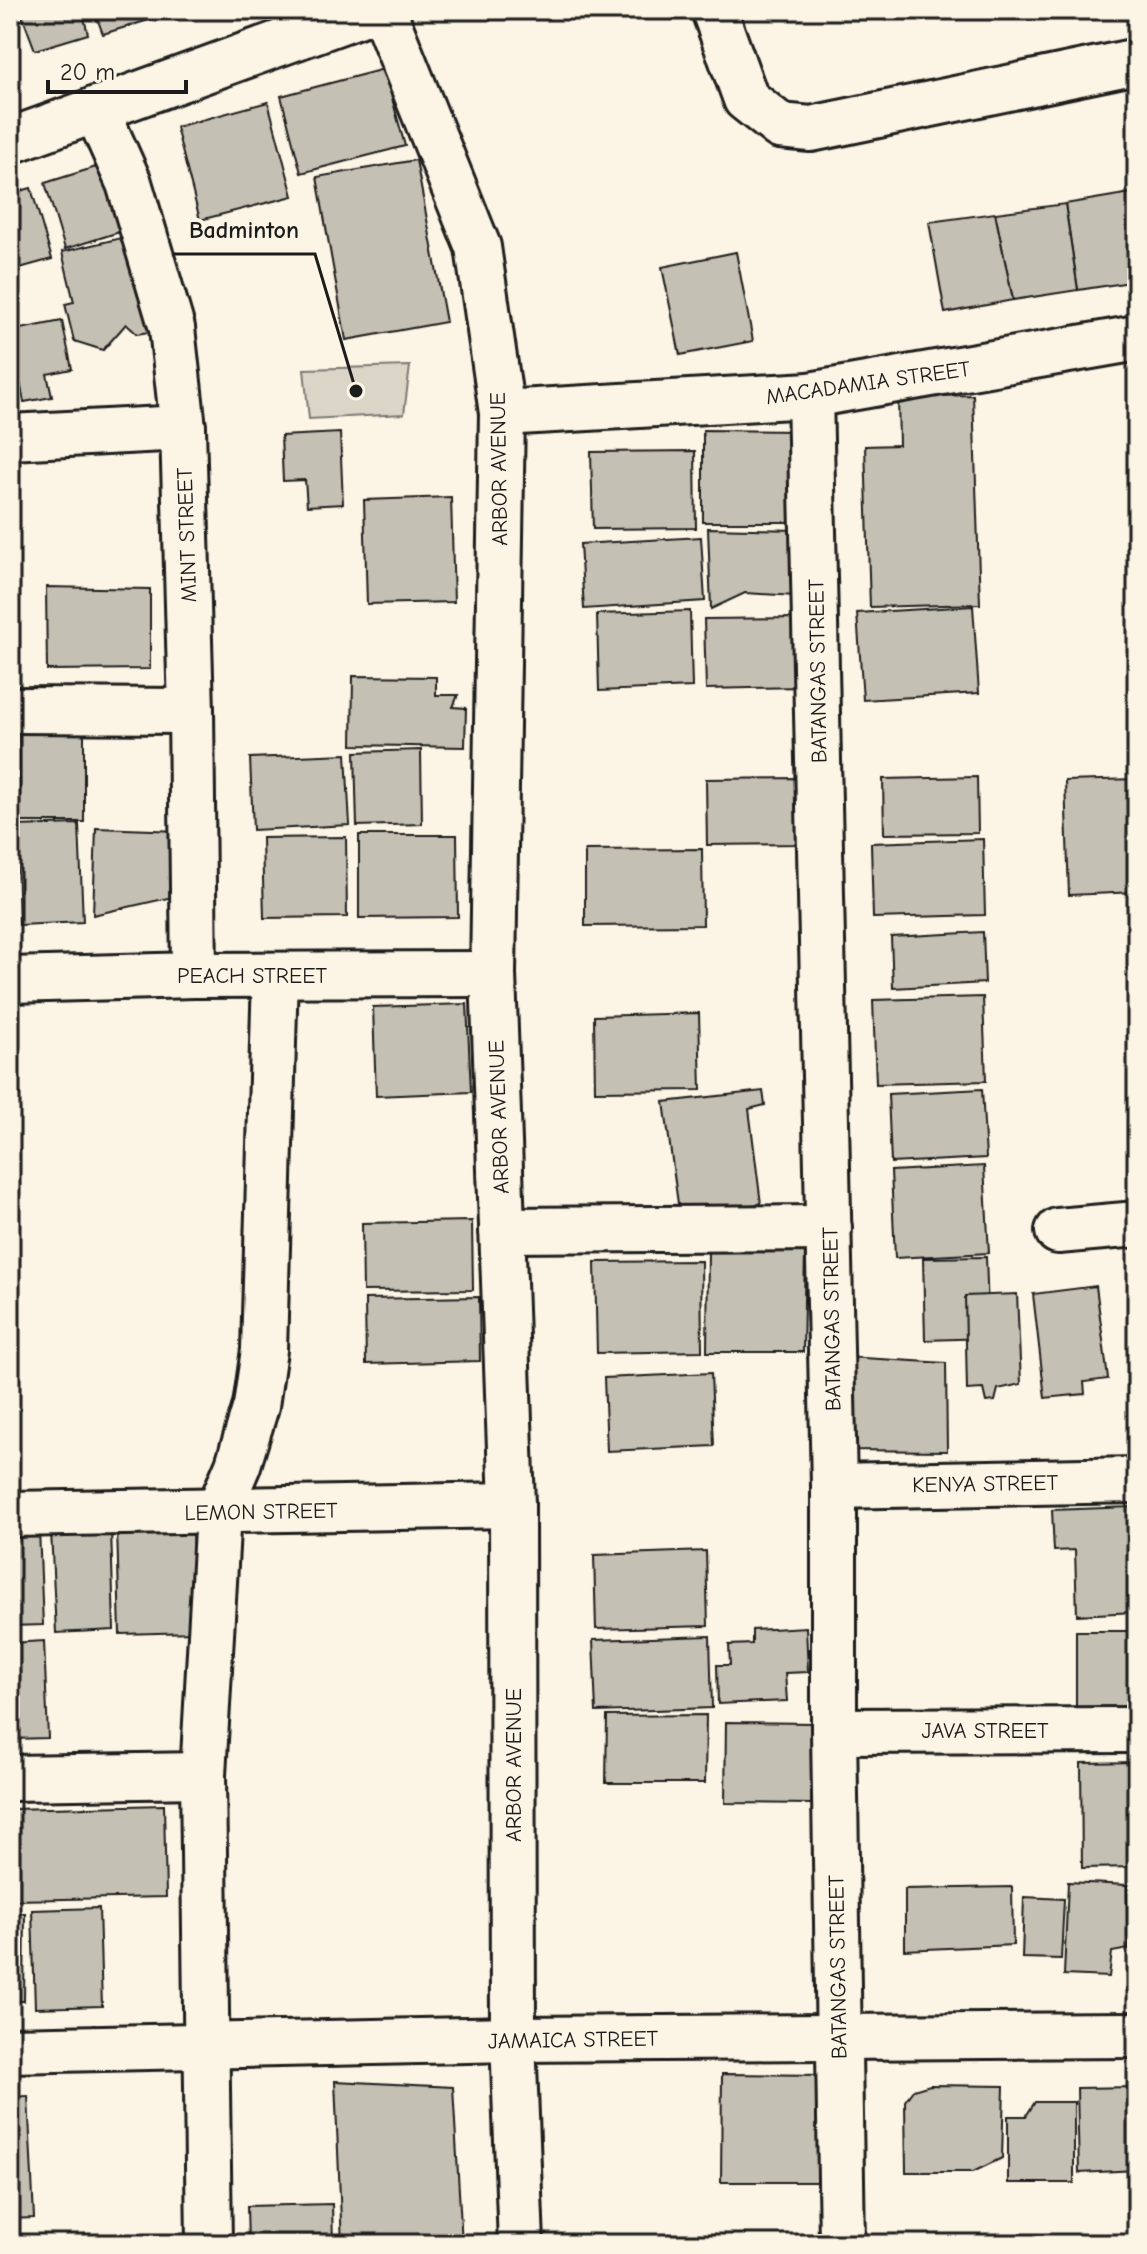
<svg xmlns="http://www.w3.org/2000/svg" width="1147" height="2254" viewBox="0 0 1147 2254" font-family="'Comic Neue',sans-serif">
<style>
.green{fill:#dbd5c8;stroke:#7c7872;stroke-width:2}
.building{fill:#c4c0b3;stroke:#1c1c1c;stroke-width:2}
.lines{fill:none;stroke-linecap:round;stroke-linejoin:round}
.minor-casing{stroke:#1c1c1c;stroke-width:50}
.minor{stroke:#fcf5e5;stroke-width:44}
.labels{text-anchor:middle;stroke-width:8;stroke-linejoin:round;paint-order:stroke}
.street-label{font-size:22px;fill:#1c1c1c;stroke:#fcf5e5}
.leader{fill:none;stroke:#1c1c1c;stroke-width:3}
.callout-dot{fill:#1c1c1c;stroke:#fcf5e5;stroke-width:3}
.callout-label{font-size:24px;text-anchor:middle;font-weight:bold;fill:#1c1c1c;stroke:#fcf5e5;stroke-width:8;stroke-linejoin:round;paint-order:stroke}
</style>
<rect width="100%" height="100%" fill="#fcf5e5"/>
<filter id="ink" filterUnits="userSpaceOnUse"><feTurbulence type="fractalNoise" baseFrequency=".0125" numOctaves="2"/><feDisplacementMap in="SourceGraphic" scale="16" xChannelSelector="R" yChannelSelector="G"/><feConvolveMatrix kernelMatrix="1 2 1 2 8 2 1 2 1" color-interpolation-filters="sRGB"/></filter>
<g filter="url(#ink)">
<path class="green" d="M 410,366 L 404,414 L 309,419 L 304,369 Z"/>
<g class="building">
<path d="M 20,10 L 82,10 L 88,34 L 35,50 Z"/>
<path d="M 94,10 L 163,10 L 165,15 L 103,34 Z"/>
<path d="M 384,69 L 405,146 L 301,173 L 281,96 Z"/>
<path d="M 268,102 L 293,196 L 200,220 L 176,127 Z"/>
<path d="M 416,160 L 446,322 L 346,340 L 317,177 Z"/>
<path d="M 109,163 L 129,229 L 65,249 L 45,183 Z"/>
<path d="M 31,188 L 52,259 L 16,269 L 10,248 L 10,194 Z"/>
<path d="M 1137,192 L 1137,281 L 1078,290 L 1065,204 Z"/>
<path d="M 1065,204 L 1078,290 L 1013,300 L 995,213 Z"/>
<path d="M 995,213 L 1013,300 L 945,313 L 929,222 Z"/>
<path d="M 130,236 L 156,331 L 137,334 L 126,324 L 103,350 L 74,341 L 65,304 L 74,302 L 62,252 Z"/>
<path d="M 736,252 L 753,341 L 680,355 L 662,267 Z"/>
<path d="M 62,321 L 72,369 L 47,374 L 52,397 L 24,402 L 10,331 Z"/>
<path d="M 973,395 L 980,604 L 870,607 L 865,446 L 899,445 L 898,397 Z"/>
<path d="M 703,430 L 798,431 L 797,522 L 703,522 Z"/>
<path d="M 340,433 L 343,504 L 307,506 L 305,480 L 283,481 L 281,436 Z"/>
<path d="M 695,451 L 696,528 L 593,529 L 591,452 Z"/>
<path d="M 451,497 L 454,602 L 367,604 L 364,500 Z"/>
<path d="M 708,528 L 797,530 L 796,596 L 745,593 L 711,609 Z"/>
<path d="M 701,537 L 705,601 L 584,609 L 580,544 Z"/>
<path d="M 46,587 L 150,589 L 150,669 L 47,670 Z"/>
<path d="M 973,606 L 979,693 L 863,700 L 857,613 Z"/>
<path d="M 690,611 L 692,687 L 599,691 L 597,614 Z"/>
<path d="M 801,618 L 802,687 L 706,689 L 704,619 Z"/>
<path d="M 353,676 L 436,677 L 436,695 L 458,695 L 453,707 L 466,708 L 465,747 L 352,745 Z"/>
<path d="M 10,731 L 13,731 L 14,818 L 10,818 Z"/>
<path d="M 19,731 L 84,731 L 84,822 L 20,822 Z"/>
<path d="M 421,750 L 422,824 L 357,826 L 355,752 Z"/>
<path d="M 346,754 L 350,825 L 253,830 L 250,758 Z"/>
<path d="M 977,777 L 978,833 L 884,834 L 883,779 Z"/>
<path d="M 801,778 L 801,844 L 707,845 L 706,779 Z"/>
<path d="M 1137,779 L 1137,892 L 1069,895 L 1065,781 Z"/>
<path d="M 79,824 L 83,922 L 19,925 L 16,826 Z"/>
<path d="M 96,828 L 180,831 L 177,896 L 93,915 Z"/>
<path d="M 359,835 L 457,835 L 458,917 L 359,918 Z"/>
<path d="M 346,837 L 347,917 L 264,918 L 262,838 Z"/>
<path d="M 983,839 L 985,915 L 873,918 L 871,843 Z"/>
<path d="M 702,849 L 703,925 L 585,926 L 585,850 Z"/>
<path d="M 983,932 L 985,983 L 893,988 L 891,937 Z"/>
<path d="M 983,997 L 986,1081 L 876,1084 L 873,1000 Z"/>
<path d="M 467,1004 L 471,1092 L 376,1096 L 373,1007 Z"/>
<path d="M 699,1013 L 701,1090 L 595,1091 L 594,1016 Z"/>
<path d="M 982,1089 L 986,1158 L 891,1163 L 888,1094 Z"/>
<path d="M 763,1091 L 765,1105 L 749,1109 L 761,1204 L 679,1211 L 664,1102 Z"/>
<path d="M 984,1166 L 989,1253 L 895,1258 L 891,1171 Z"/>
<path d="M 472,1221 L 473,1290 L 363,1291 L 362,1223 Z"/>
<path d="M 708,1251 L 805,1252 L 803,1352 L 707,1352 Z"/>
<path d="M 986,1257 L 989,1338 L 925,1340 L 923,1258 Z"/>
<path d="M 701,1261 L 702,1351 L 597,1353 L 595,1262 Z"/>
<path d="M 1096,1286 L 1108,1379 L 1084,1382 L 1085,1394 L 1045,1398 L 1033,1294 Z"/>
<path d="M 1017,1294 L 1021,1384 L 998,1389 L 995,1401 L 986,1402 L 983,1389 L 967,1390 L 965,1296 Z"/>
<path d="M 479,1297 L 480,1361 L 366,1364 L 365,1299 Z"/>
<path d="M 846,1357 L 946,1363 L 947,1451 L 846,1450 Z"/>
<path d="M 711,1373 L 714,1446 L 607,1451 L 604,1378 Z"/>
<path d="M 1132,1507 L 1135,1612 L 1077,1615 L 1075,1550 L 1054,1551 L 1052,1510 Z"/>
<path d="M 192,1525 L 195,1632 L 120,1634 L 117,1527 Z"/>
<path d="M 111,1528 L 114,1630 L 56,1633 L 51,1531 Z"/>
<path d="M 39,1529 L 43,1625 L 10,1626 L 10,1530 Z"/>
<path d="M 706,1551 L 708,1626 L 596,1629 L 594,1555 Z"/>
<path d="M 806,1627 L 808,1672 L 785,1673 L 787,1701 L 718,1704 L 717,1665 L 730,1665 L 729,1645 L 752,1644 L 752,1630 Z"/>
<path d="M 1076,1631 L 1132,1631 L 1132,1717 L 1076,1718 Z"/>
<path d="M 710,1636 L 712,1708 L 596,1712 L 593,1640 Z"/>
<path d="M 44,1641 L 48,1738 L 10,1739 L 10,1643 Z"/>
<path d="M 706,1715 L 705,1783 L 606,1783 L 607,1716 Z"/>
<path d="M 726,1722 L 812,1723 L 811,1804 L 725,1803 Z"/>
<path d="M 1137,1762 L 1137,1867 L 1082,1868 L 1081,1763 Z"/>
<path d="M 164,1805 L 166,1897 L 15,1900 L 13,1809 Z"/>
<path d="M 1068,1882 L 1127,1885 L 1129,1949 L 1112,1952 L 1109,1977 L 1064,1975 Z"/>
<path d="M 1012,1887 L 1013,1945 L 905,1950 L 905,1889 Z"/>
<path d="M 1024,1897 L 1064,1899 L 1061,1959 L 1022,1958 Z"/>
<path d="M 99,1908 L 102,2006 L 35,2008 L 32,1910 Z"/>
<path d="M 10,1913 L 25,1913 L 24,2001 L 10,2001 Z"/>
<path d="M 722,2074 L 824,2075 L 823,2182 L 721,2182 Z"/>
<path d="M 335,2081 L 453,2087 L 462,2244 L 342,2244 Z"/>
<path d="M 930,2085 L 1004,2086 L 1002,2158 L 973,2172 L 906,2172 L 905,2101 L 913,2090 Z"/>
<path d="M 1137,2087 L 1137,2170 L 1079,2173 L 1077,2088 Z"/>
<path d="M 28,2096 L 34,2218 L 10,2219 L 10,2097 Z"/>
<path d="M 1035,2102 L 1074,2102 L 1074,2183 L 1008,2183 L 1008,2116 L 1026,2116 Z"/>
<path d="M 332,2204 L 333,2244 L 248,2244 L 247,2206 Z"/>
</g>
<g class="lines">
<defs>
<g id="minor">
<path d="M 383,10 L 478,247 L 502,413 L 493,974 L 512,1505 L 513,2039 L 521,2244"/>
<path d="M 714,10 L 746,99 L 780,126 L 811,129 L 1137,61"/>
<path d="M 96,109 L 129,183 L 172,328 L 183,428 L 191,711 L 194,975"/>
<path d="M 10,141 L 371,10"/>
<path d="M 810,395 L 834,1486 L 834,1731 L 842,2244"/>
<path d="M 502,413 L 810,395 L 1137,338"/>
<path d="M 10,437 L 183,428"/>
<path d="M 10,710 L 191,711"/>
<path d="M 10,980 L 194,975 L 493,974"/>
<path d="M 502,1230 L 829,1228"/>
<path d="M 1058,1231 L 1137,1224"/>
<path d="M 834,1486 L 1137,1480"/>
<path d="M 10,1514 L 512,1505"/>
<path d="M 834,1731 L 1137,1730"/>
<path d="M 10,1778 L 203,1775"/>
<path d="M 10,2050 L 513,2039 L 1137,2035"/>
<path d="M 209,2244 L 203,1775 L 218,1512 L 238,1465 L 256,1406 L 264,1350 L 275,975"/>
</g>
</defs>
<use href="#minor" class="minor-casing"/>
<use href="#minor" class="minor"/>
</g>
</g>
<g class="labels">
<g class="street-label">
<text transform="translate(868 382) rotate(-8)" y="8">MACADAMIA STREET</text>
<text transform="translate(498 469) rotate(-91)" y="8">ARBOR AVENUE</text>
<text transform="translate(186 535) rotate(-92)" y="8">MINT STREET</text>
<text transform="translate(817 671) rotate(-91)" y="8">BATANGAS STREET</text>
<text x="252" y="983">PEACH STREET</text>
<text transform="translate(498 1117) rotate(-92)" y="8">ARBOR AVENUE</text>
<text transform="translate(831 1319) rotate(-91)" y="8">BATANGAS STREET</text>
<text transform="translate(985 1483) rotate(-1)" y="8">KENYA STREET</text>
<text transform="translate(261 1511) rotate(-1)" y="8">LEMON STREET</text>
<text x="985" y="1738">JAVA STREET</text>
<text transform="translate(513 1765) rotate(-90)" y="8">ARBOR AVENUE</text>
<text transform="translate(837 1967) rotate(-91)" y="8">BATANGAS STREET</text>
<text transform="translate(573 2039) rotate(-1)" y="8">JAMAICA STREET</text>
</g>
</g>
<path class="leader" d="M356 391L315 254H173"/>
<circle class="callout-dot" cx="356" cy="391" r="8"/>
<g class="callout-label">
<text x="244" y="238">Badminton</text>
</g>
<rect width="1147" height="2254" fill="none" stroke="#fcf5e5" stroke-width="40"/>
<rect x="20" y="20" width="1107" height="2214" fill="none" stroke="#1c1c1c" stroke-width="3" filter="url(#ink)"/>
<path d="M48 80v12h138v-12" fill="none" stroke="#1c1c1c" stroke-width="4"/>
<text x="60" y="80" font-size="24" fill="#1c1c1c" stroke="#fcf5e5" stroke-width="6" paint-order="stroke">20 m</text>
</svg>
